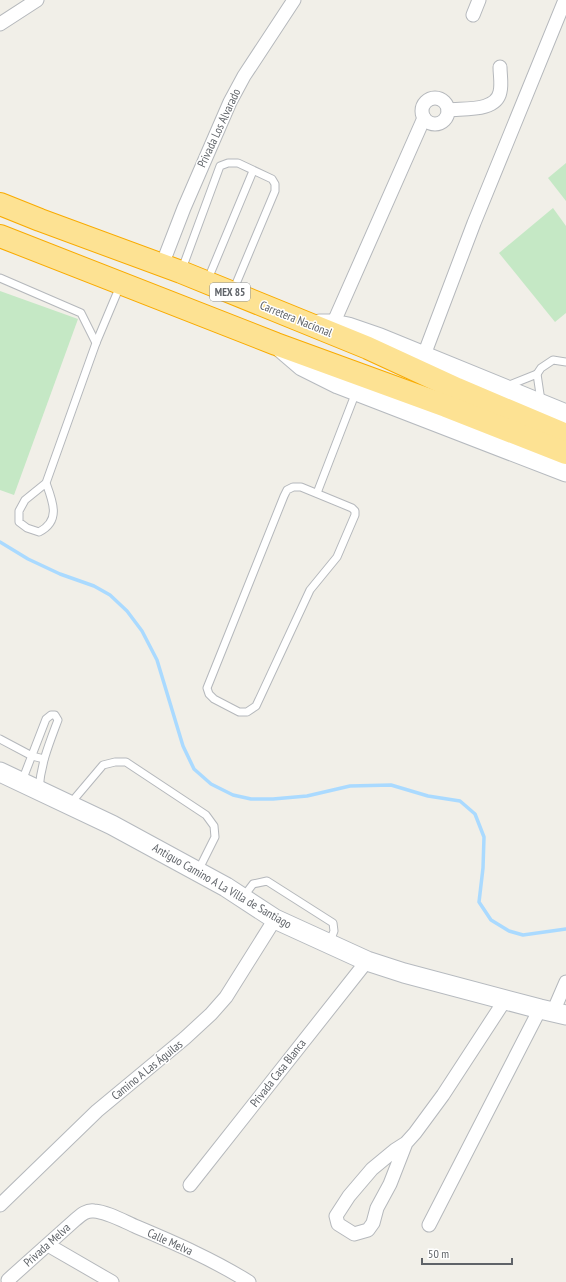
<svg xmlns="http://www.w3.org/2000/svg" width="566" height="1282" viewBox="0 0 566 1282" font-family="'PT Sans Narrow',sans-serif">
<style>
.green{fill:#c5e8c5}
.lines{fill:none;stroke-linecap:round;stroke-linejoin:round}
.stream{stroke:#aadaff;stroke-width:3.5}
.lane-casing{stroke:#b5b8bc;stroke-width:9}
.street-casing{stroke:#b5b8bc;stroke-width:15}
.secondary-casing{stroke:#b6babf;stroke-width:21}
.highway-casing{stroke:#f9ab00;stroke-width:24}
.lane{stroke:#fff;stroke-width:7}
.street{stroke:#fff;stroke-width:13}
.secondary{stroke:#fff;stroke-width:19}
.highway{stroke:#fde293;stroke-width:22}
.labels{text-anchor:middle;stroke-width:3;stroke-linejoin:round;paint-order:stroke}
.shield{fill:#fff;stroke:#8f9295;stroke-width:1}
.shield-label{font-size:11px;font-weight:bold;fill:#5f6368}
.street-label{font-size:12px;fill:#5f6368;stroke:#fff}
</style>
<rect width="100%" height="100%" fill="#f1efe8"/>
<g class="green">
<path d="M 566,163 L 566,201 L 548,178 Z"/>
<path d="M 553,208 L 566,226 L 566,313 L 555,322 L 499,253 Z"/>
<path d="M 0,291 L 78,319 L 14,495 L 0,490 Z"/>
</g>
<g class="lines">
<path class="stream" d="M 0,542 L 28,559 L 60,574 L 94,586 L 110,595 L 127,611 L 142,631 L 157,660 L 183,746 L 194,769 L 211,784 L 233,795 L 251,799 L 273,799 L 307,796 L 350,786 L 391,785 L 428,796 L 460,801 L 475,814 L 484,837 L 483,868 L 479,902 L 491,920 L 509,931 L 523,935 L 566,929"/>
<defs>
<g id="lane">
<path d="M 182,269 L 220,166 L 228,163 L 238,163 L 272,179 L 275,184 L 275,191 L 233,291"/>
<path d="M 0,278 L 81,313 L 96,343"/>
<path d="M 208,279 L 253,171"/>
<path d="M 537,374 L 541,368 L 553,360 L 566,362"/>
<path d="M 507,386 L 537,374 L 541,401"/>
<path d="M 46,483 C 53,502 61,521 39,532 L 27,528 L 19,522 L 19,511 L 25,500 L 46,483 L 96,343 L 120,286"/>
<path d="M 293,487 L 301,487 L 352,508 L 355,511 L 355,515 L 337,557 L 310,590 L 256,706 L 247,712 L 239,712 L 214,699 L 209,694 L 207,688 L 284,496 L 287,490 Z"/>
<path d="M 317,493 L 356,392"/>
<path d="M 0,739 L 32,756 L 44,759"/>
<path d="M 22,781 L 46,719 L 51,715 L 55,715 L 58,720 C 49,744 41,763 39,789"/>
<path d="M 70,804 L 103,765 L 115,762 L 126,762 L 206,815 L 214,826 L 215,837 L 198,871"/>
<path d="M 244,896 L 253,884 L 267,881 L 333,923 L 334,931 L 329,944"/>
</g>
<g id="street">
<path d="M 473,15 L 479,0"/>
<path d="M 0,24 L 37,0"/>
<circle cx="435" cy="111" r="13"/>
<path d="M 448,110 C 464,108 496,112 500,92 C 502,84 500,75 500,67"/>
<path d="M 162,265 L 184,208 L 230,102 L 244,76 L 294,0"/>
<path d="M 333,324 L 424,118"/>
<path d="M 424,355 L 474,223 L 565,0"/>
<path d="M 553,1012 L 566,982"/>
<path d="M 406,1143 L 390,1184 L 377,1208 L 373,1223 L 368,1230 L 354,1234 L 338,1224 L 336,1216 L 349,1196 L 372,1169 L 395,1150 L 406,1143 L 415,1133 L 443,1095 L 505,1000"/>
<path d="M 190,1185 L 367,961"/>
<path d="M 0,1205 L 97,1111 L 185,1038 L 211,1014 L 226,997 L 275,919"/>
<path d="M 429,1225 L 540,1009"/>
<path d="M 48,1245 L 112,1282"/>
<path d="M 8,1280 L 75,1220 C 81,1215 86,1210 94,1211 C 108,1212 123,1221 137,1227 C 175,1243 214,1260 249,1282"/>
</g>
<g id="secondary">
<path d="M 319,324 L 333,324 L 348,327 L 380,338 L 566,414"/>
<path d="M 281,348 L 302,366 L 338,384 L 566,472"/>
<path d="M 0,772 L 112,825 L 226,887 L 275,919 L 367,961 L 404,973 L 540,1009 L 566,1015"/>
</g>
<g id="highway">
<path d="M 0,204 L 40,220 L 181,272 L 368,348 L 457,389 L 566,435"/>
<path d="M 0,236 L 276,344 L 446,406 L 566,453"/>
</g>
</defs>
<use href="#lane" class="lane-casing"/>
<use href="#street" class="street-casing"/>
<use href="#secondary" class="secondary-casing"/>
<use href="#highway" class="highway-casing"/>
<use href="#lane" class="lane"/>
<use href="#street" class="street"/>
<use href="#secondary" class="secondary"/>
<use href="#highway" class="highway"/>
</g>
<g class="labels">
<rect class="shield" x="210" y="283" width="40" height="18" rx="3"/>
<g class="shield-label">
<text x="230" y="296">MEX 85</text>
</g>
<g class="street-label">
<text transform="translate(219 128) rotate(-65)" y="4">Privada Los Alvarado</text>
<text transform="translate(296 319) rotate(22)" y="4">Carretera Nacional</text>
<text transform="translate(222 886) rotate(30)" y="4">Antiguo Camino A La Villa de Santiago</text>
<text transform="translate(147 1070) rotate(-39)" y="4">Camino A Las Águilas</text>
<text transform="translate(278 1073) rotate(-52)" y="4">Privada Casa Blanca</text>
<text transform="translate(170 1242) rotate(24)" y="4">Calle Melva</text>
<text transform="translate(47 1245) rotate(-42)" y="4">Privada Melva</text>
</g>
</g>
<path d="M422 1258v6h90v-6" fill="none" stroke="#5f6368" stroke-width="2"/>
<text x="428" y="1258" font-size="12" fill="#5f6368" stroke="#ffffff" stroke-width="3" paint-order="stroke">50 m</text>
</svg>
